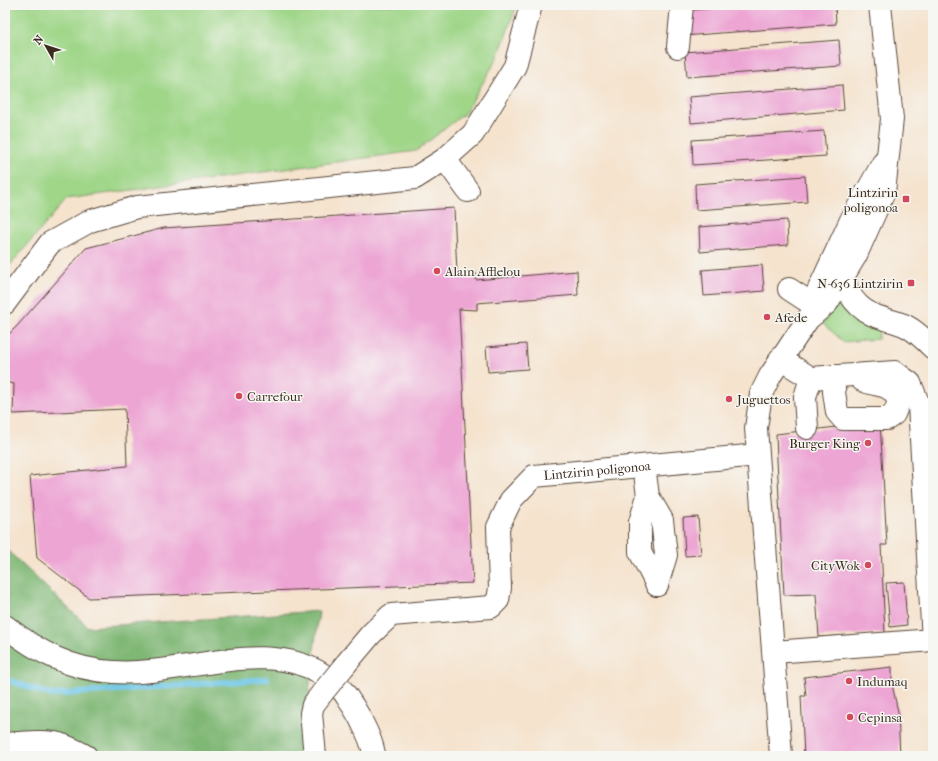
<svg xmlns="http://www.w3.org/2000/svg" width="938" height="761" viewBox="0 0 938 761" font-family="'IM FELL French Canon',serif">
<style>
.green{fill:#9fd688;stroke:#6d8053}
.forest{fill:#7fb774;stroke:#5d7049}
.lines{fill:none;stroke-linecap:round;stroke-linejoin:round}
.stream{stroke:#68c4e6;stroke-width:6}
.building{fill:#eda5d4}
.minor-casing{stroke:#574638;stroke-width:24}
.minor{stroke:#fff;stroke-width:22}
.minor-bridge-casing{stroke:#574638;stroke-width:24;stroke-linecap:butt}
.minor-bridge{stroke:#fff;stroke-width:22}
.poi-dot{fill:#d1495b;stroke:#f6f6f2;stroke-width:1.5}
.labels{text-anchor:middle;stroke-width:3;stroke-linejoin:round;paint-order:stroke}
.poi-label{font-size:13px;fill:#3b2a1e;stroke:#f6f6f2;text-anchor:start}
.street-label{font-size:13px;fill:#3b2a1e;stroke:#f6f6f2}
</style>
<rect width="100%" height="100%" fill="#f6f6f2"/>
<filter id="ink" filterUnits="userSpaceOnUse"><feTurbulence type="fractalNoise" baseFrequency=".025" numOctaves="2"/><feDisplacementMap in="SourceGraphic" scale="8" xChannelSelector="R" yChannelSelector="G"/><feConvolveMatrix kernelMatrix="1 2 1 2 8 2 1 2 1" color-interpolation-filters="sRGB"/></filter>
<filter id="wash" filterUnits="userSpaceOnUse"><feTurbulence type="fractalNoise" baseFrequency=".012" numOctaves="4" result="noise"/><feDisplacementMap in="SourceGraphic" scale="16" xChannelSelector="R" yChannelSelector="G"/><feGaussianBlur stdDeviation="0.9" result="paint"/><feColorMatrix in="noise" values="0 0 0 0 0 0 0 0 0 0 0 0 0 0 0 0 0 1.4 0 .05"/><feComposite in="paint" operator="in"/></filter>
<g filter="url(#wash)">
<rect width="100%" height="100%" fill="#f5e3ce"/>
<g class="green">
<path d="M 5,5 L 517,5 L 498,57 L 465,113 L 416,151 L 67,199 L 5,271 Z"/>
<path d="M 842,295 L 880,326 L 878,339 L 844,342 L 823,324 Z"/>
<path d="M 67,745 L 111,756 L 5,756 L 5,755 Z"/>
</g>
<path class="forest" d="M 5,548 L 88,627 L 319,611 L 301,756 L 111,756 L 67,745 L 5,755 Z"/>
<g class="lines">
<path class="stream" d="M 5,679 L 51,695 L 267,679"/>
</g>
<g id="blocks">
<g class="building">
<path d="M 754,5 L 835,5 L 836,24 L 683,36 L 682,11 Z"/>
<path d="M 839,40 L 841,66 L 687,77 L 685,52 Z"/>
<path d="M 842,85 L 844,110 L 691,123 L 689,97 Z"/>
<path d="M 824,131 L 826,156 L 693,165 L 692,140 Z"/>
<path d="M 805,176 L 807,202 L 696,210 L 695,184 Z"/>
<path d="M 454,208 L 457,273 L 476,273 L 476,280 L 577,271 L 578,295 L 477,303 L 477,310 L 459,309 L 473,583 L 89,598 L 37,558 L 30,476 L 127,466 L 125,409 L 13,414 L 14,384 L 5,382 L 5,338 L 18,325 L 86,248 L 164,228 Z"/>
<path d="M 787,220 L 788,245 L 700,252 L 699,227 Z"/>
<path d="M 762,265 L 764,291 L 704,296 L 702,270 Z"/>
<path d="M 526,344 L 528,369 L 488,372 L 486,347 Z"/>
<path d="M 880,422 L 887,545 L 881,545 L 885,633 L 819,637 L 816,594 L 784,595 L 777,459 L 776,434 Z"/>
<path d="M 698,517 L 701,555 L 685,556 L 683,518 Z"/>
<path d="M 904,582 L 907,625 L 890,627 L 886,583 Z"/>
<path d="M 892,667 L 892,684 L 898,712 L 900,756 L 804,756 L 801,696 L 806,696 L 804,677 Z"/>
</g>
</g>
</g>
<g filter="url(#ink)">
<use href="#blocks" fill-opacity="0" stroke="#574638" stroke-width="1"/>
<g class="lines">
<defs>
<g id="minor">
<path d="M 678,47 L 682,5"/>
<path d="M 445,159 L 468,191"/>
<path d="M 842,266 C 842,286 853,305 871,314 C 882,319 895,321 906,326 C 916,331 925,340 933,348"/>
<path d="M 789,289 L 812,304"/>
<path d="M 5,303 L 50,243 L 90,221 L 137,207 L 415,178 L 445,159 L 473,134 L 515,66 L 531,5"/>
<path d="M 812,304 L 851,220 L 883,163"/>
<path d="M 780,359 L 811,378 L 895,372 L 910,383 L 919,405 L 933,640"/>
<path d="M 834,376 L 834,392 L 837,412 L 843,419 L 887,419 L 894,414 L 899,402 C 890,381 879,388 862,380"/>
<path d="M 807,428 L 805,397 L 811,378"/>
<path d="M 644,466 L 648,496 L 662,520 L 666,555 L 657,585"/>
<path d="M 648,496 L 640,522 L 640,552 L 657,585"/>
<path d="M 5,626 C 38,652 71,670 114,672 C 181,677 271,634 329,679 C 333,682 338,685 341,689 C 346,694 349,701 353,706 C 360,717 374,744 374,756"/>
<path d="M 774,652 L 933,640"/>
<path id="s1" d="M 345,665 L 371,634 L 391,615 L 491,607 L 498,600 L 500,588 L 498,527 L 511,500 L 534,476 L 758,455"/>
<path d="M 5,744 C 19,743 47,740 59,744 C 69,747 77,751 86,756"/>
<path d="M 315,756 L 311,713 L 313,705 L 323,692"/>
<path d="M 781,756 L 756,428 L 761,394 L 770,376 L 808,319 L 827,303 L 856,255 L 884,192 L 892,119 L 880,5"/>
</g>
</defs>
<use href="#minor" class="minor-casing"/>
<use href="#minor" class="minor"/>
<defs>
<path id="minor-bridge" d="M 323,692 L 345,665"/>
</defs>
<use href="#minor-bridge" class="minor-bridge-casing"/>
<use href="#minor-bridge" class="minor-bridge"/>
</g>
</g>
<g class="poi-dot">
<rect x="902" y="195" width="8" height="8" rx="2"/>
<circle cx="437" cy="271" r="4"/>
<rect x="907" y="279" width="8" height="8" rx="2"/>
<circle cx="767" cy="317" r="4"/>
<circle cx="239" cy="396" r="4"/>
<circle cx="729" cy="399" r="4"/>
<circle cx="868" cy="443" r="4"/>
<circle cx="868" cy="565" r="4"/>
<circle cx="849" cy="681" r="4"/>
<circle cx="850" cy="717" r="4"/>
</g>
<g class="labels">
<g class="poi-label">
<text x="898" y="197" text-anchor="end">Lintzirin<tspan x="898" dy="15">poligonoa</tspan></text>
<text x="445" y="276">Alain Afflelou</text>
<text x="903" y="288" text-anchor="end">N-636 Lintzirin</text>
<text x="775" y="322">Afede</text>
<text x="247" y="401">Carrefour</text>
<text x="737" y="404">Juguettos</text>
<text x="860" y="448" text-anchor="end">Burger King</text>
<text x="860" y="570" text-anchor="end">CityWok</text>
<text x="857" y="686">Indumaq</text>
<text x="858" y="722">Cepinsa</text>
</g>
<g class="street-label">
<text dy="5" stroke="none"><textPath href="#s1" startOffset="378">Lintzirin poligonoa</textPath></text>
</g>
</g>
<rect width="938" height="761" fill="none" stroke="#f6f6f2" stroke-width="20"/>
<g transform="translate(46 46) rotate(309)" stroke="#f6f6f2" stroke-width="3" paint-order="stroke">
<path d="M0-3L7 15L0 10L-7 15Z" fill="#3b2a1e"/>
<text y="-6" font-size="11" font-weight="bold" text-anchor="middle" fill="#3b2a1e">N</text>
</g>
</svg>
